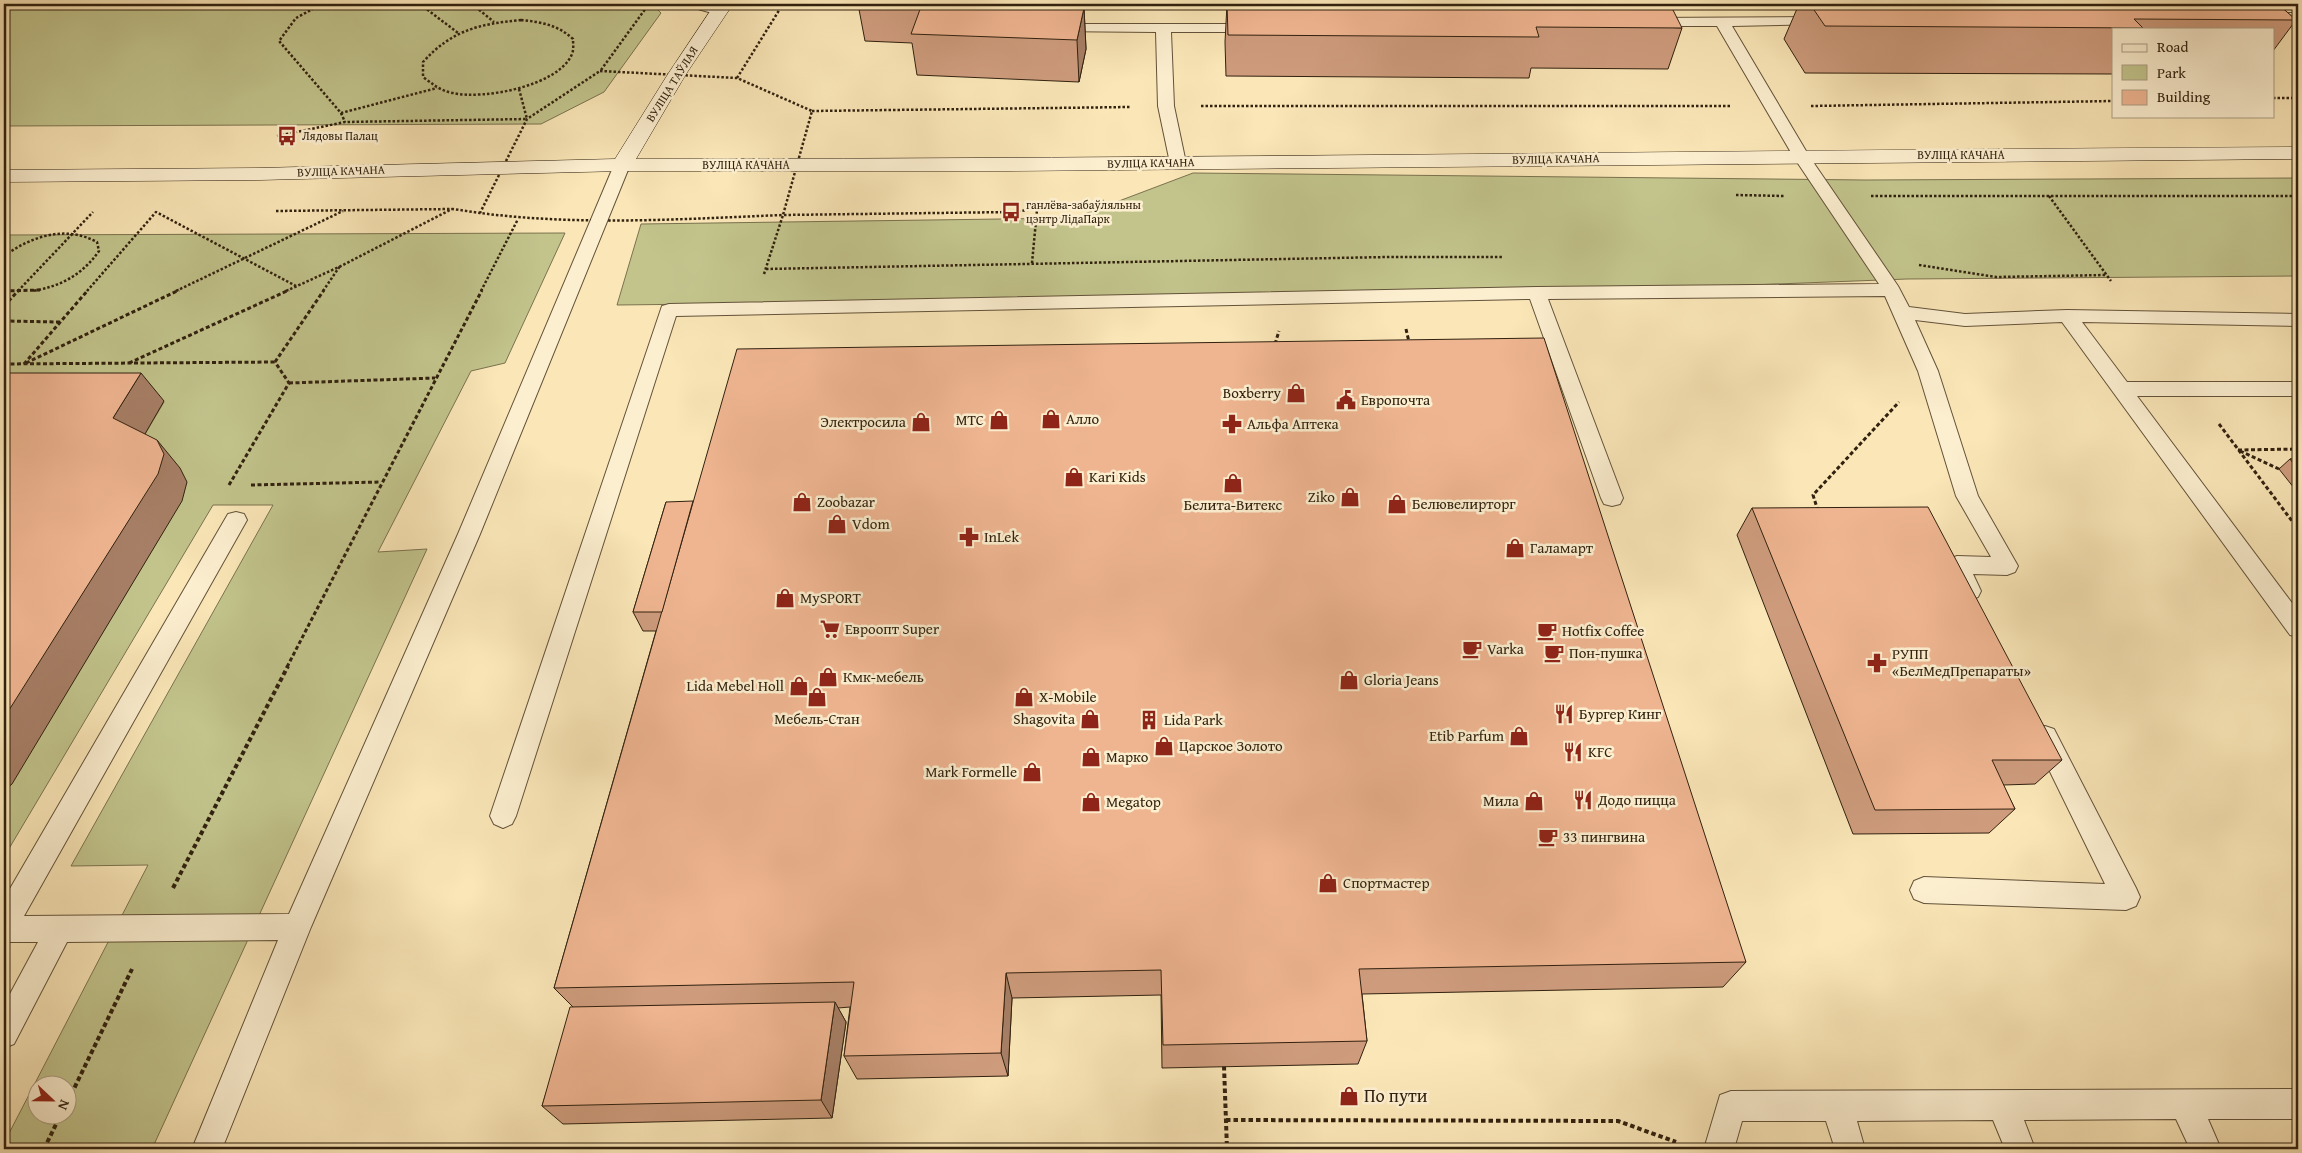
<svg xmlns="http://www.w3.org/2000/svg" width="2302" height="1153" viewBox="0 0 2302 1153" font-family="'Gentium Book Plus',serif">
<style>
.green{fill:#c2c48c;stroke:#7a724e;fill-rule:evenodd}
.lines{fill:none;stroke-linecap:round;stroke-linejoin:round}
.lane-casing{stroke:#635239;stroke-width:2}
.secondary-casing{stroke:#31210f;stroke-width:1}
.path-far2{stroke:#31210f;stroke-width:2.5;stroke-dasharray:2.5 2;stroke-linecap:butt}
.path-far1{stroke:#31210f;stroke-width:3;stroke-dasharray:4 2.5;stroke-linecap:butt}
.path{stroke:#31210f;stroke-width:4;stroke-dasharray:4.5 3;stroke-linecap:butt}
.lane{fill:#fcefd0;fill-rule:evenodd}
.secondary{fill:#fcefd0;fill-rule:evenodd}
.wall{fill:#ce9c7d;stroke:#31210f}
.shaded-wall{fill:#a77f66;stroke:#31210f}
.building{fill:#efb591;stroke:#31210f}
.labels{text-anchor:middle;stroke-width:5;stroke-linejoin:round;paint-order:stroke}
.far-street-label{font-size:12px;fill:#31210f;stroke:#fcefd0}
.far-poi-label{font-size:12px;fill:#31210f;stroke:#fcefd0;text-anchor:start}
.poi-label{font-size:15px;fill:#31210f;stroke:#fcefd0;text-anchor:start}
.near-poi-label{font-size:18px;fill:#31210f;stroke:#fcefd0;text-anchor:start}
</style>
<rect width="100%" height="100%" fill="#fae6b7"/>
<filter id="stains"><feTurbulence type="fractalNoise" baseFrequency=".004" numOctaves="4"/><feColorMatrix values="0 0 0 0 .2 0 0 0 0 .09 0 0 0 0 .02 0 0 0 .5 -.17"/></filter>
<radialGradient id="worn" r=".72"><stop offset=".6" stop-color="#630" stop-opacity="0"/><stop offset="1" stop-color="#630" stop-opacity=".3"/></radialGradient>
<g class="green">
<path d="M 4,4 L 652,4 L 661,13 L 604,92 L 541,124 L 4,126 Z"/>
<path d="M 1193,173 L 1865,180 L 2298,178 L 2298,276 L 1907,279 L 1490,295 L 617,305 L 641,224 L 1074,218 Z"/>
<path d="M 565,233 L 505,363 L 471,371 L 378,552 L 427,549 L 152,1149 L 4,1149 L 4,1143 L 148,865 L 71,866 L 273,505 L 213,505 L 4,857 L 4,791 L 138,446 L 164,402 L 4,402 L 4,235 ZM 38,1086 L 68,1086 L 68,1116 L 38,1116 Z"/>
</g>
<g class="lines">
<defs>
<g id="lane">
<path d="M 689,4 C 700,3 718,2 726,11 L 719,15 L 691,7 Z"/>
<path d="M 2263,13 L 2298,13 L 2298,21 L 2258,20 L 2256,17 Z"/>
<path d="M 1821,17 L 1828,21 L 1826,24 L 1732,26 L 1809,156 L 1898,286 L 1909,307 L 1965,314 L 2067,310 L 2298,314 L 2298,326 L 2082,322 L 2127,382 L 2298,382 L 2298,396 L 2137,396 L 2298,611 L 2298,637 L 2290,635 L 2062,322 L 1965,326 L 1915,320 L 1938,371 L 1978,496 L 2018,566 L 2015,572 L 2007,575 L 1973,574 L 1981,591 L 1978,597 L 1970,600 L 1962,597 L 1946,565 L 1949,559 L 1957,556 L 1991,557 L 1956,496 L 1918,371 L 1885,296 L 1548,299 L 1623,498 L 1620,504 L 1612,506 L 1604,504 L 1601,498 L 1530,299 L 676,316 L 516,816 L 512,824 L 503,828 L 494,824 L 490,816 L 662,306 L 669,304 L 1537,287 L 1879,284 L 1793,156 L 1717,26 L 1648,26 L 1641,22 L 1648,18 Z"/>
<path d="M 1054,24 L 1256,24 L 1263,28 L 1256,32 L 1171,32 L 1174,106 L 1186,163 L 1184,167 L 1172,167 L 1170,163 L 1158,106 L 1156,32 L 1049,31 L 1047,28 Z"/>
<path d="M 622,160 L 628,161 L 630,165 L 480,534 L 311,927 L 222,1149 L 192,1149 L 278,940 L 67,942 L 14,1044 L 4,1048 L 4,1005 L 38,942 L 4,942 L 4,899 L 228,514 L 236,512 L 244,514 L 247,520 L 24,916 L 289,914 L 458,534 L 614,165 L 616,161 Z"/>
<path d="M 2045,726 L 2054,729 L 2136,888 L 2140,897 L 2136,906 L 2126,910 L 1924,903 L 1914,899 L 1910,890 L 1914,881 L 1924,877 L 2105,884 L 2033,737 L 2036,729 Z"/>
<path d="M 2298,1089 L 2298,1119 L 2208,1119 L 2221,1149 L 2190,1149 L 2176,1119 L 2024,1120 L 2035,1149 L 2005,1149 L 1993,1120 L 1857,1121 L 1865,1149 L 1835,1149 L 1826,1121 L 1742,1121 L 1734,1149 L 1704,1149 L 1720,1095 L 1731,1091 Z"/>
</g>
<path id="secondary" d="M 715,4 L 733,4 L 686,74 L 636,159 C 1190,159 1744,150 2298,147 L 2298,159 L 1008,171 L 622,171 L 259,180 L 4,182 L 4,170 L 259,168 L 615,159 L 668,74 Z"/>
</defs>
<use href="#lane" class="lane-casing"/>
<use href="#secondary" class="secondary-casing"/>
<g class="path-far2">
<path d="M 322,4 L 296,18 L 279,41 L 341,113 L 437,88"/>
<path d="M 420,4 L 458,33"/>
<path d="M 472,4 L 494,22"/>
<path d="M 521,20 C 541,22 558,25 573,39 C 573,44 574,49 572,54 C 559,86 483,100 453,93 C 440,91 433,84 423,77 L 423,62 C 452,30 479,24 521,20 Z"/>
<path d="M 601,70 L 646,8 L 652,4"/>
<path d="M 600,71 L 737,78 L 812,111 L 783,215 C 682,219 581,226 480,213 L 527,119 Z"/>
<path d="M 737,78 L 783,4"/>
<path d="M 519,89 L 527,119"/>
<path d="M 2273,98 L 2298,98"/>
<path d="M 1201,106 L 1730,106"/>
<path d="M 1811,106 L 2113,101"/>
<path d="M 812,111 L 1130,107"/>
<path d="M 341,113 L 345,122"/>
<path d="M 277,136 L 345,122 L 527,119"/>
<path d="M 1736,195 L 1785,196"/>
<path d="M 1871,196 L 2298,196"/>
<path d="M 2049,196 L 2111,281"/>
<path d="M 276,211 L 453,209 L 480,213"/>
<path d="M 4,218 L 8,213"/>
<path d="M 4,256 C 32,236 65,225 97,242 L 99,251 C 82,275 61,286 33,291"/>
<path d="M 1032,263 L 1037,210"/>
<path d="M 1919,265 L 1996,277 L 2107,275"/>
<path d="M 766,269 L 1387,257 L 1503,257"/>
<path d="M 764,274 L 783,215 L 1011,212 L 1104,201"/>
<path d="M 18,291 L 93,212"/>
<path d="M 87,291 L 156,212 L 296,286"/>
<path d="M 176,291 L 343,211"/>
<path d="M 286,291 L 341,266 L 452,209"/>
<path d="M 323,291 L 340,266"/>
<path d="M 481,291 L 518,219"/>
</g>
<g class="path-far1">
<path d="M 4,291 L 40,290"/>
<path d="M 4,306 L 19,290"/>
<path d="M 4,321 L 60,322"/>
<path d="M 1406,329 L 1409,342"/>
<path d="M 1275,344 L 1279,331"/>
<path d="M 275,362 L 324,290"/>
<path d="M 26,363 L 179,290"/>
<path d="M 129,363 L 289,290"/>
<path d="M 4,364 L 275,362"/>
<path d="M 24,364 L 88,290"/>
<path d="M 289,383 L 435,378"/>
<path d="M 2219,424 L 2298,529"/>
<path d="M 2238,450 L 2298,449"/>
<path d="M 2240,451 L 2279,469"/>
<path d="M 229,485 L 289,383 L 275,362"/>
<path d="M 251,485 L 380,482"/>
<path d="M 1818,511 L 1813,495 L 1899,402"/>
<path d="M 287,667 L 482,290"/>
</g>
<g class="path">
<path d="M 173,888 L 288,666"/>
<path d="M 1224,1066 L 1227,1149"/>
<path d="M 68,1101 L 132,969"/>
<path d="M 1226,1120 L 1618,1121 L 1676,1142"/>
<path d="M 44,1149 L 60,1116"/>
</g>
<use href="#lane" class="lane"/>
<use href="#secondary" class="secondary"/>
</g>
<g class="wall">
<path d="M 858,4 L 955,4 L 1084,8 L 1086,49 L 1079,82 L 917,75 L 912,43 L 865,41 Z"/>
<path d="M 1227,4 L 1682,28 L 1668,69 L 1531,68 L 1529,78 L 1226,76 L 1225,42 Z"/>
<path d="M 1799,4 L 2278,4 L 2296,20 L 2273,51 L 2273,29 L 2113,29 L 2113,74 L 1805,73 L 1784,39 Z"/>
<path d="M 2290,459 L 2298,459 L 2298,493 L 2279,469 Z"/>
<path d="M 666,502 L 1746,962 L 1723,987 L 1362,994 L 1367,1041 L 1358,1064 L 1162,1068 L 1161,995 L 1012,998 L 1008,1076 L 857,1079 L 844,1056 L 850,1007 L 838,1008 L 846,1022 L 832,1118 L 563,1124 L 542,1106 L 573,1007 L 554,988 L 656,631 L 643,631 L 633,612 Z"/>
<path d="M 1752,508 L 2062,760 L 2035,784 L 2003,785 L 2015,809 L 1989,833 L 1853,834 L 1737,535 Z"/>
</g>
<g class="shaded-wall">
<path d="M 1084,8 L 1086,49 L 1079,82 L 1077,40 Z"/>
<path d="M 141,373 L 164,401 L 138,446 L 113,418 Z"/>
<path d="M 157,440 L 180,468 L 187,482 L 182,501 L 12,784 L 4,791 L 4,718 Z"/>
<path d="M 1006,973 L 1012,998 L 1008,1076 L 1001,1053 Z"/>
<path d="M 835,1002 L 846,1022 L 832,1118 L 821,1100 Z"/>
</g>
<g class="building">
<path d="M 922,4 L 955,4 L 1084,8 L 1077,40 L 911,34 Z"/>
<path d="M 1227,4 L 1670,4 L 1682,28 L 1536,27 L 1539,37 L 1228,35 Z"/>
<path d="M 1810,4 L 2278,4 L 2296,20 L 2134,19 L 2143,28 L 1825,26 Z"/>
<path d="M 1544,338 L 1746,962 L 1359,969 L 1367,1041 L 1163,1045 L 1161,970 L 1006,973 L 1001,1053 L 844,1056 L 854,982 L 554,988 L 737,349 Z"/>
<path d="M 4,373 L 141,373 L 113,418 L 157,440 L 164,454 L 158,474 L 4,718 Z"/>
<path d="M 2290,459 L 2298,459 L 2298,470 Z"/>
<path d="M 693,501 L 662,612 L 633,612 L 666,502 Z"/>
<path d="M 1928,507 L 2062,760 L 1992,760 L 2015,809 L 1875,810 L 1752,508 Z"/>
<path d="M 835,1002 L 821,1100 L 542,1106 L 570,1007 Z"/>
</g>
<defs>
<symbol id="bus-bare" viewBox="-9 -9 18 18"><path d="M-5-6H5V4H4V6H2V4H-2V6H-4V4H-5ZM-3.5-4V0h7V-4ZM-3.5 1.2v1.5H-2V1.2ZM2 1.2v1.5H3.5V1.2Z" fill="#8f2418" stroke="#fcefd0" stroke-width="2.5" paint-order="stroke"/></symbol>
<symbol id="shop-bare" viewBox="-9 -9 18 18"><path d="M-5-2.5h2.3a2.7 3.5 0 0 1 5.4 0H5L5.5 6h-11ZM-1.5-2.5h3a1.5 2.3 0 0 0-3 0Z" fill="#8f2418" stroke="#fcefd0" stroke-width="2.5" paint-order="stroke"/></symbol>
<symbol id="civic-bare" viewBox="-9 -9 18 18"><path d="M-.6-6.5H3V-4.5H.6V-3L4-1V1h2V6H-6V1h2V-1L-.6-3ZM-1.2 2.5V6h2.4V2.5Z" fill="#8f2418" stroke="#fcefd0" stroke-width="2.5" paint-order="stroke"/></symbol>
<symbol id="pharmacy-bare" viewBox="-9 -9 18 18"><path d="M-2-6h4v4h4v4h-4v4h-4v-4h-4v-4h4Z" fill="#8f2418" stroke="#fcefd0" stroke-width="2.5" paint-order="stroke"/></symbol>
<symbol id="supermarket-bare" viewBox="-9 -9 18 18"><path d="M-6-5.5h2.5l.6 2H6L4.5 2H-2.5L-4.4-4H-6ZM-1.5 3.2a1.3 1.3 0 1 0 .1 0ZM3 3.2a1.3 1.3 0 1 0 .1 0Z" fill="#8f2418" stroke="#fcefd0" stroke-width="2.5" paint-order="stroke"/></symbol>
<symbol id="cafe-bare" viewBox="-9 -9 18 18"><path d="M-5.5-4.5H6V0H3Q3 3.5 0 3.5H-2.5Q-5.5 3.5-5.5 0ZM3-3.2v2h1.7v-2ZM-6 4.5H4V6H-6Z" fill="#8f2418" stroke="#fcefd0" stroke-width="2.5" paint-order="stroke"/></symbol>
<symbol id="restaurant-bare" viewBox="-9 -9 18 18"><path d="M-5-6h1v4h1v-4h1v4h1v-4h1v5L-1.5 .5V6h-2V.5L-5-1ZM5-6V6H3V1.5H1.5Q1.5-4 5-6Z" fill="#8f2418" stroke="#fcefd0" stroke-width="2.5" paint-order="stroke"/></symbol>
<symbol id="building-bare" viewBox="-9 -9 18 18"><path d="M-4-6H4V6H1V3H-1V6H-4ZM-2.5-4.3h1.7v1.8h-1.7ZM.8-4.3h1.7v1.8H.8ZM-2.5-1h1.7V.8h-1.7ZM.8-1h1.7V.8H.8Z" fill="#8f2418" stroke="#fcefd0" stroke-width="2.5" paint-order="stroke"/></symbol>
</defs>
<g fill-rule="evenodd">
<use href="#bus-bare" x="273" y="122" width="28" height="28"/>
<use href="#bus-bare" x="997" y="198" width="28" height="28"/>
<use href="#shop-bare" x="1282" y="379" width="28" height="28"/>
<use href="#civic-bare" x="1332" y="386" width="28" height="28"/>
<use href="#shop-bare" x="1037" y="405" width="28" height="28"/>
<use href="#shop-bare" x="985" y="406" width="28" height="28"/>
<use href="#shop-bare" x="907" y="408" width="28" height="28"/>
<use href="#pharmacy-bare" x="1218" y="410" width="28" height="28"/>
<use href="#shop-bare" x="1060" y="463" width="28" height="28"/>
<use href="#shop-bare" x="1219" y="469" width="28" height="28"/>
<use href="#shop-bare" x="1336" y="483" width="28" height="28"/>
<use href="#shop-bare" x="788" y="488" width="28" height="28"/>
<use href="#shop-bare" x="1383" y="490" width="28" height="28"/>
<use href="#shop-bare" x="823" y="510" width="28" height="28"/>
<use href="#pharmacy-bare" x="955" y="523" width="28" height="28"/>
<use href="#shop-bare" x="1501" y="534" width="28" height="28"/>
<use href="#shop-bare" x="771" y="584" width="28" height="28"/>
<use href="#supermarket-bare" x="816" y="615" width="28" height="28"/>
<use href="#cafe-bare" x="1533" y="617" width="28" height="28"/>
<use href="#cafe-bare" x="1458" y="635" width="28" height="28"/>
<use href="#cafe-bare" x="1540" y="639" width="28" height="28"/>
<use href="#pharmacy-bare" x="1863" y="649" width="28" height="28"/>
<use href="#shop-bare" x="814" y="663" width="28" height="28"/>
<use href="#shop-bare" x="1335" y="666" width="28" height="28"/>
<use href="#shop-bare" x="785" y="672" width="28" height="28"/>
<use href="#shop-bare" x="803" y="683" width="28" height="28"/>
<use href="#shop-bare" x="1010" y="683" width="28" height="28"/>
<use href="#restaurant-bare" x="1550" y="700" width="28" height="28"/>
<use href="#shop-bare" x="1076" y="705" width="28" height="28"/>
<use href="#building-bare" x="1135" y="706" width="28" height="28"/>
<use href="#shop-bare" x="1505" y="722" width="28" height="28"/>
<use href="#shop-bare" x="1150" y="732" width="28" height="28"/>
<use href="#restaurant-bare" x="1559" y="738" width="28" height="28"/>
<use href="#shop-bare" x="1077" y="743" width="28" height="28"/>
<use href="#shop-bare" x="1018" y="758" width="28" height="28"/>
<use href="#restaurant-bare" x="1569" y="786" width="28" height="28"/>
<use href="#shop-bare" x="1520" y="787" width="28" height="28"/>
<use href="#shop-bare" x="1077" y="788" width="28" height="28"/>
<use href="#cafe-bare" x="1534" y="823" width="28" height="28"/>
<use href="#shop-bare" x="1314" y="869" width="28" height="28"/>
<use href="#shop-bare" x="1335" y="1082" width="28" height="28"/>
</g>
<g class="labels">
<g class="far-street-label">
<text transform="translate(672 84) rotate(-58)" y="4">ВУЛІЦА ТАЎЛАЯ</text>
<text x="1961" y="159">ВУЛІЦА КАЧАНА</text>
<text transform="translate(1556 159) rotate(-1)" y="4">ВУЛІЦА КАЧАНА</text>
<text transform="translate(1151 163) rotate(-1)" y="4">ВУЛІЦА КАЧАНА</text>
<text x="746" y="169">ВУЛІЦА КАЧАНА</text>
<text transform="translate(341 171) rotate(-2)" y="4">ВУЛІЦА КАЧАНА</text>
</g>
<g class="far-poi-label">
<text x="302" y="140">Лядовы Палац</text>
<text x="1026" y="209">ганлёва-забаўляльны<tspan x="1026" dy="14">цэнтр ЛідаПарк</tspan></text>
</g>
<g class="poi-label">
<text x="1281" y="398" text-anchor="end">Boxberry</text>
<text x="1361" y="405">Европочта</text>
<text x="1066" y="424">Алло</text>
<text x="984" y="425" text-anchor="end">МТС</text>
<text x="906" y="427" text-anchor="end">Электросила</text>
<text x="1247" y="429">Альфа Аптека</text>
<text x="1089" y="482">Kari Kids</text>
<text x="1335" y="502" text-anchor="end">Ziko</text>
<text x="817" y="507">Zoobazar</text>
<text x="1412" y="509">Белювелирторг</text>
<text x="1233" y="510" text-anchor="middle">Белита-Витекс</text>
<text x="852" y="529">Vdom</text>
<text x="984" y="542">InLek</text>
<text x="1530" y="553">Галамарт</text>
<text x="800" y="603">MySPORT</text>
<text x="845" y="634">Евроопт Super</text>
<text x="1562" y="636">Hotfix Coffee</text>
<text x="1487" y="654">Varka</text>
<text x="1569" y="658">Пон-пушка</text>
<text x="1892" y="659">РУПП<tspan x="1892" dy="17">«БелМедПрепараты»</tspan></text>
<text x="843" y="682">Кмк-мебель</text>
<text x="1364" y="685">Gloria Jeans</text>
<text x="784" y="691" text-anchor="end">Lida Mebel Holl</text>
<text x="1039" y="702">X-Mobile</text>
<text x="1579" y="719">Бургер Кинг</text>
<text x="817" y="724" text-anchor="middle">Мебель-Стан</text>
<text x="1075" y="724" text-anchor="end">Shagovita</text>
<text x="1164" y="725">Lida Park</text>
<text x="1504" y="741" text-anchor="end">Etib Parfum</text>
<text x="1179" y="751">Царское Золото</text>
<text x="1588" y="757">KFC</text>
<text x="1106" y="762">Марко</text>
<text x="1017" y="777" text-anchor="end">Mark Formelle</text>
<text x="1598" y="805">Додо пицца</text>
<text x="1519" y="806" text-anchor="end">Мила</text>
<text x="1106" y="807">Megatop</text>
<text x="1563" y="842">33 пингвина</text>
<text x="1343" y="888">Спортмастер</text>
</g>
<g class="near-poi-label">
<text x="1364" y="1102">По пути</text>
</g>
</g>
<rect width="2302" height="1153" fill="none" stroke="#fae6b7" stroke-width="20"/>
<rect x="5" y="5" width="2292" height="1143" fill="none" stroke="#31210f" stroke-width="2.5"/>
<rect x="10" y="10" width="2282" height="1133" fill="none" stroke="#31210f"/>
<rect x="2112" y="28" width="162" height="90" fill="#fcefd0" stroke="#ab9d83"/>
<rect x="2122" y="44" width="25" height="8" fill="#fcefd0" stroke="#ab9d83"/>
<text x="2157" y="52" font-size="15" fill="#31210f">Road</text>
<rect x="2122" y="65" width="25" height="15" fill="#c2c48c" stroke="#ab9d83"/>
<text x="2157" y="78" font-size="15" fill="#31210f">Park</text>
<rect x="2122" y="90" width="25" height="15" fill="#efb591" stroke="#ab9d83"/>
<text x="2157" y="102" font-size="15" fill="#31210f">Building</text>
<g transform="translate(52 1100) rotate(112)"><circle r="24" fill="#fcefd0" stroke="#ab9d83"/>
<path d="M0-4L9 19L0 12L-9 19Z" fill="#8f2418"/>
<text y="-8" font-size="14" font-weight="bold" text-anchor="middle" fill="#31210f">N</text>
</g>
<rect width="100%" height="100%" filter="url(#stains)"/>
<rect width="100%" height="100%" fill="url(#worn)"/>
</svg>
